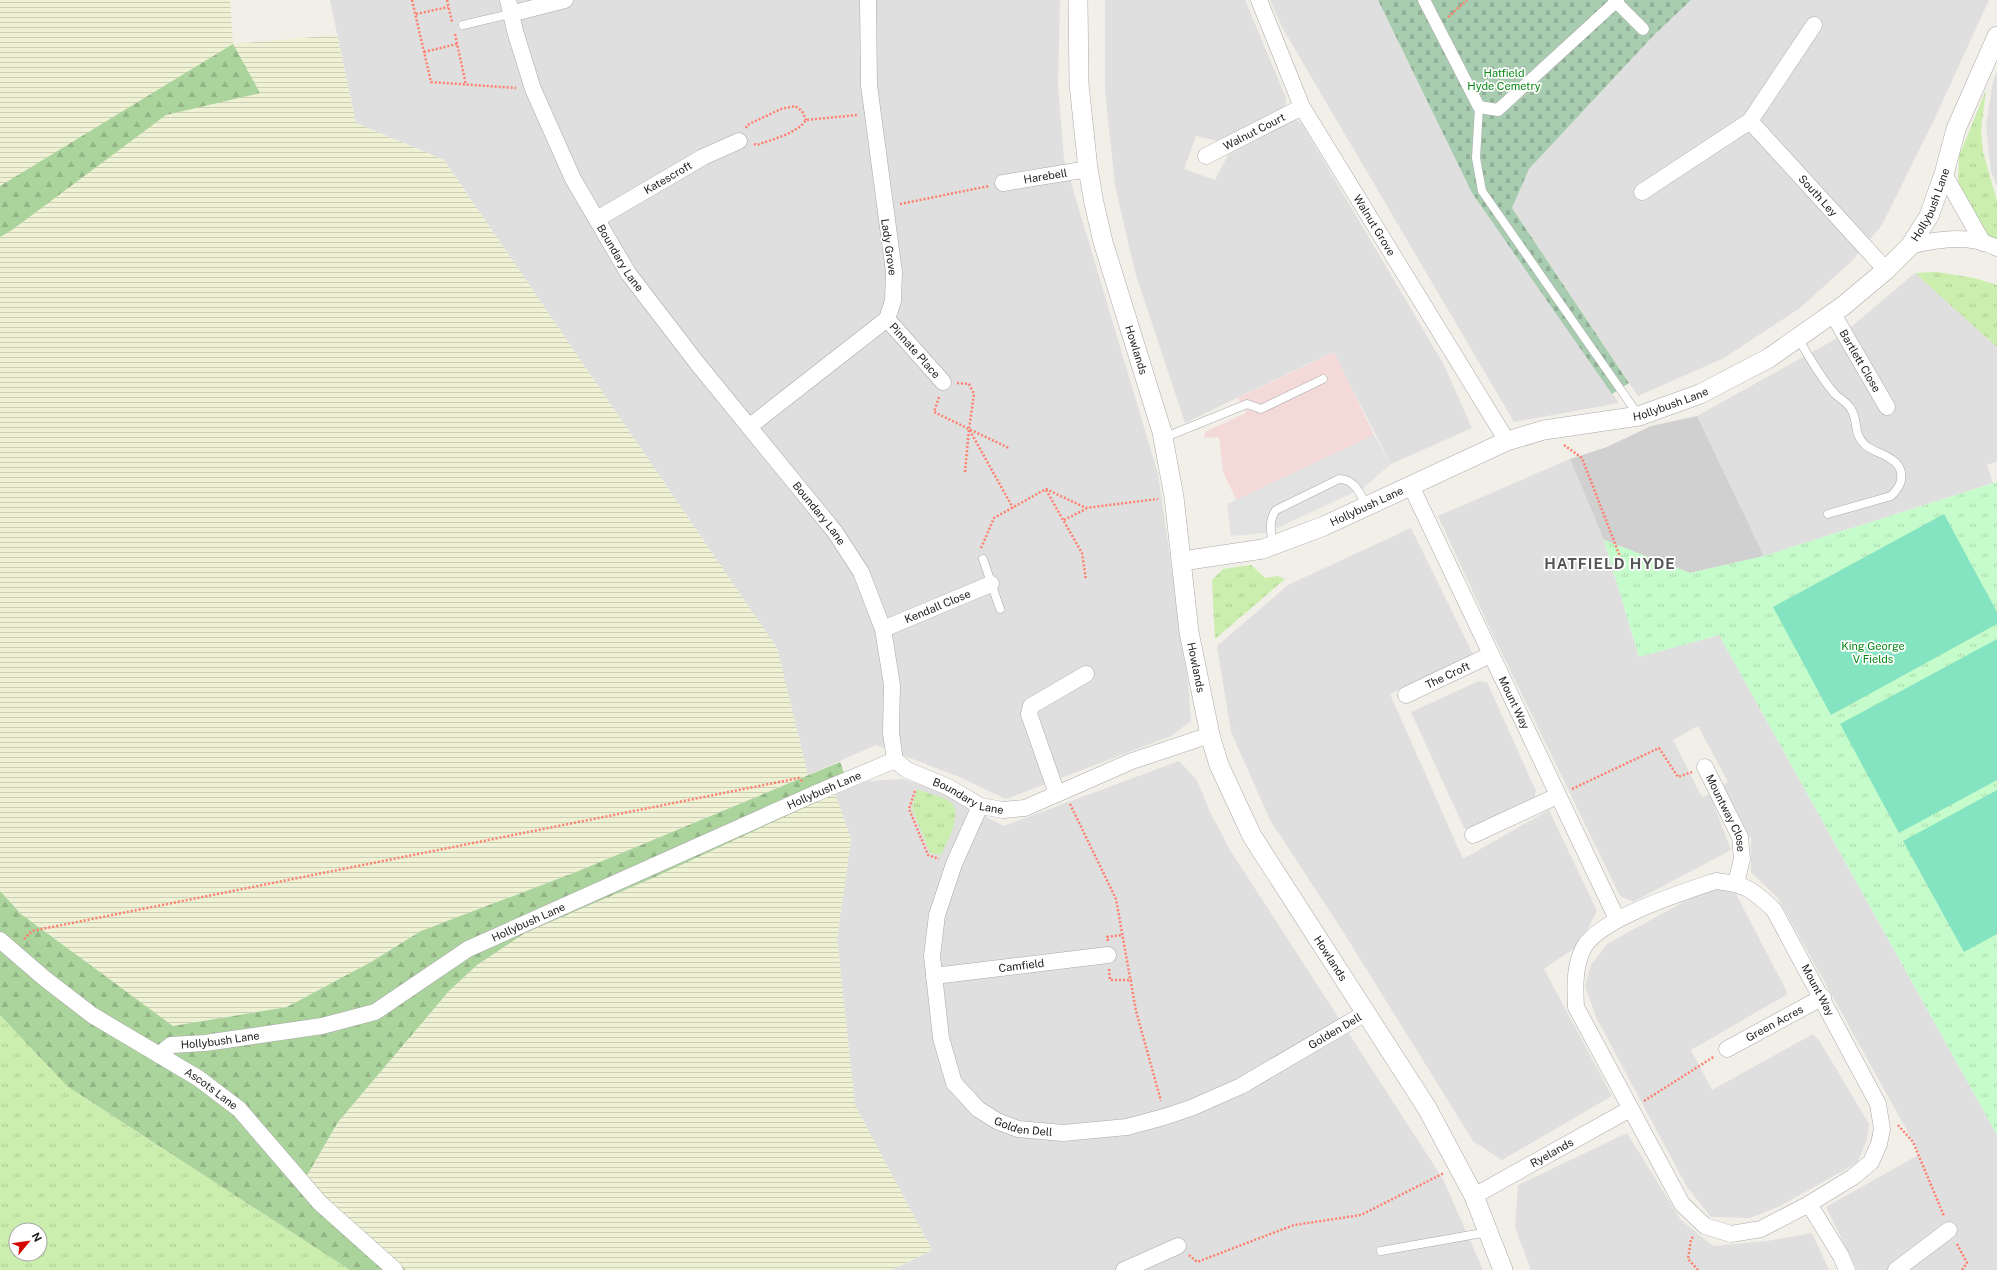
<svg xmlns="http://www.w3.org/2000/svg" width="1997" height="1270" viewBox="0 0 1997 1270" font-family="'Public Sans',sans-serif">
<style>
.residential{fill:#e0dfdf}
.commercial{fill:#f3d9d8}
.religious{fill:#d0d0d0}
.farmland{fill:url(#farmland-rules)}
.grass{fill:url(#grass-tufts);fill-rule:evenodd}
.forest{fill:url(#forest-firs)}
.cemetery{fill:url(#cemetery-stones)}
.park{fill:url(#park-tufts)}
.pitch{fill:#84e4c1}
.parking{fill:#e2e2e2}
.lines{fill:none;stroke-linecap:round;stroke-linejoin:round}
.service-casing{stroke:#a9a9a9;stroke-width:9}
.pedestrian-casing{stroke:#a9a9a9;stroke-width:13}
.minor-casing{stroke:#a9a9a9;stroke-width:17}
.tertiary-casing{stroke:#a9a9a9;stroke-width:20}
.path{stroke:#ff7f6d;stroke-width:2.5;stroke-dasharray:2 2;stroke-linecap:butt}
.service{stroke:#fff;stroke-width:8}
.pedestrian{stroke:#fff;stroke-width:12}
.minor{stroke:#fff;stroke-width:16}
.tertiary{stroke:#fff;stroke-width:19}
.labels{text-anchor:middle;stroke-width:3.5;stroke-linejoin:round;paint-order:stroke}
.park-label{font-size:11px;fill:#078815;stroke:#fff}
.street-label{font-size:11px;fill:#222;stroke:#fff}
.district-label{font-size:15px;font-weight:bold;letter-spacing:1px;fill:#555;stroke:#fff}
</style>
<defs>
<pattern id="farmland-rules" width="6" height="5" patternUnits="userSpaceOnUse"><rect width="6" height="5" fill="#eef1d4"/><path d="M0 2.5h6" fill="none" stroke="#ccceb6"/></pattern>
<pattern id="grass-tufts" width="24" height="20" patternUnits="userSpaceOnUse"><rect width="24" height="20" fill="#cbedad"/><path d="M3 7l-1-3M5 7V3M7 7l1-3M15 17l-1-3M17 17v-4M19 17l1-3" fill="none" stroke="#aecb95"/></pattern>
<pattern id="forest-firs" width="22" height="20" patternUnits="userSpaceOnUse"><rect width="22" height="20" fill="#abd39c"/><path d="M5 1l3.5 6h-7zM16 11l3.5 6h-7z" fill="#93b586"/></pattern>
<pattern id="cemetery-stones" width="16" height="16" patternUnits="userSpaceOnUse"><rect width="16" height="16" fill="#a8ccaf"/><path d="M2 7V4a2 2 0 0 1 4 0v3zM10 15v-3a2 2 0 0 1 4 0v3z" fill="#90af96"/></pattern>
<pattern id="park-tufts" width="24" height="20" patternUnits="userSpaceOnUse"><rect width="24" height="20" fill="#c6fccb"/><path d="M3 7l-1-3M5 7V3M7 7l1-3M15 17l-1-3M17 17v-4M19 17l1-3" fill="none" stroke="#aad8ae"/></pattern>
</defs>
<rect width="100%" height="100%" fill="#f2efe8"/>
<g class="residential">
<path d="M 330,0 L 1060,0 L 1058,85 L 1064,159 L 1158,474 L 1188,683 L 1191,721 L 1171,736 L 1006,799 L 957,776 L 876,745 L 808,775 L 777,648 L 444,160 L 356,123 Z"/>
<path d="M 1105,0 L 1245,0 L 1286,98 L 1285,108 L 1219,141 L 1196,136 L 1184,169 L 1215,180 L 1228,155 L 1295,119 L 1302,124 L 1444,365 L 1472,428 L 1391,464 L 1333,352 L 1185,423 L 1135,272 L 1115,186 L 1105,90 Z"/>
<path d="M 1270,0 L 1378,0 L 1472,193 L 1619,403 L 1514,422 L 1283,29 Z"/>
<path d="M 1691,0 L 1989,0 L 1934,120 L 1882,225 L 1851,262 L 1800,308 L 1724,358 L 1638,396 L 1512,208 L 1529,169 L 1653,36 Z"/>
<path d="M 1997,72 L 1997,187 L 1991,171 L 1986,126 L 1993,81 Z"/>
<path d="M 1915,273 L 1997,347 L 1997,461 L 1987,465 L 1993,483 L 1764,556 L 1697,416 L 1839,337 Z"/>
<path d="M 1570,459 L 1604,540 L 1639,657 L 1719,635 L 1997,1135 L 1997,1270 L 1857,1270 L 1826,1207 L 1920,1154 L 1778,898 L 1751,872 L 1751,839 L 1723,785 L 1728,782 L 1698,726 L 1673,740 L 1702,797 L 1710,794 L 1731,850 L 1633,902 L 1620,896 L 1491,631 L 1438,516 Z"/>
<path d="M 1411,528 L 1473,654 L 1390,694 L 1463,859 L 1549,810 L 1597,911 L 1579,945 L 1544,969 L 1612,1096 L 1502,1160 L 1473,1141 L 1342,930 L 1270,820 L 1231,732 L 1217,646 L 1288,585 Z"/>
<path d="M 1479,681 L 1487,682 L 1536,791 L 1534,798 L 1472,830 L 1464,828 L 1411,712 Z"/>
<path d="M 1179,761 L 1197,780 L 1210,812 L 1230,850 L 1443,1179 L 1483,1270 L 892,1270 L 932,1250 L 855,1106 L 837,939 L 851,839 L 835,793 L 868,781 L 903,779 L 933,789 L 1004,826 Z"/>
<path d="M 1719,887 L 1736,894 L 1788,994 L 1691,1050 L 1712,1090 L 1813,1034 L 1819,1040 L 1869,1124 L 1867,1140 L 1857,1163 L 1780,1206 L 1750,1218 L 1711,1217 L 1687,1187 L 1597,1019 L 1585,986 L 1591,965 L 1607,944 L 1685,901 Z"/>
<path d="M 1627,1133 L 1681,1220 L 1713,1246 L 1767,1241 L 1812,1233 L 1829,1270 L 1531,1270 L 1515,1227 L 1518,1185 Z"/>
</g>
<path class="commercial" d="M 1334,352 L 1374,435 L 1237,501 L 1223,472 L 1219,437 L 1204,438 L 1205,432 L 1246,413 L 1238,398 Z"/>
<path class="religious" d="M 1697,416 L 1764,556 L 1690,573 L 1604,540 L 1570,459 L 1607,447 L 1651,426 Z"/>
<g class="farmland">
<path d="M 0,0 L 230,0 L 233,44 L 337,35 L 356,123 L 444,160 L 777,648 L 808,775 L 576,872 L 421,931 L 371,962 L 287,1007 L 172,1026 L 21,914 L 0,891 Z"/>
<path d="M 835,793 L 851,839 L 837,939 L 855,1105 L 932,1250 L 892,1270 L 406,1270 L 305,1179 L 338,1122 L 449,991 L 477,965 L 525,933 L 655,877 Z"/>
</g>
<g class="grass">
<path d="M 1986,90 L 1981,130 L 1983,152 L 1997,201 L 1997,241 L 1980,234 L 1958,196 L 1959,156 Z"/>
<path d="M 1937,272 L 1974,278 L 1997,285 L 1997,347 L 1915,273 Z"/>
<path d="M 1251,565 L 1265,578 L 1278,576 L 1285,579 L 1215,639 L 1212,580 L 1223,569 Z"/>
<path d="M 917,789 C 927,793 940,796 949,801 C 965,811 947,842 941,855 L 930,853 L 912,808 Z"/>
<path d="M 0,1015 L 67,1086 L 350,1270 L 0,1270 ZM 16,1230 L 40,1230 L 40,1254 L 16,1254 Z"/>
</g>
<g class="forest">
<path d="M 233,44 L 260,93 L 166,115 L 12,230 L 0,237 L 0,186 Z"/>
<path d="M 840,762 L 849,787 L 655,877 L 525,933 L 477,965 L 449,991 L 338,1122 L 305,1179 L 406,1270 L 350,1270 L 67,1086 L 0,1015 L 0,891 L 21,914 L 173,1026 L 287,1007 L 371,962 L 421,931 L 576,872 Z"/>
</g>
<path class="cemetery" d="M 1378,0 L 1691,0 L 1653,36 L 1529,169 L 1512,208 L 1629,383 L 1612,394 L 1472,193 Z"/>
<path class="park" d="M 1997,482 L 1997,1135 L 1719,635 L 1639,657 L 1604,540 L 1690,573 L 1764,556 Z"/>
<g class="pitch">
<path d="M 1944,514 L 1997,612 L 1997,624 L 1831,715 L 1773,607 Z"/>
<path d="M 1997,639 L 1997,780 L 1899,833 L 1840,724 Z"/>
<path d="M 1997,790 L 1997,934 L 1964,952 L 1903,841 Z"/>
</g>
<path class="parking" d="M 1374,435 L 1391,464 L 1363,488 L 1275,529 L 1264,533 L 1231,536 L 1227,504 Z"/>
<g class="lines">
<defs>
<g id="service">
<path d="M 463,25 L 510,14"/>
<path d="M 1479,107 L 1476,158 L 1482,191 L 1639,416"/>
<path d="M 1798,338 C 1809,357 1820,377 1835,394 C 1840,399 1848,403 1851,409 C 1859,421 1852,432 1865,445 C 1874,453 1895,456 1900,469 C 1904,480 1899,488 1891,496 L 1828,514"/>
<path d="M 1163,438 L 1247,404 L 1261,409 L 1323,379"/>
<path d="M 1273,545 C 1271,532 1268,521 1276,510 L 1339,479 C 1355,479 1360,494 1367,506"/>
<path d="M 983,559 L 1000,609"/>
<path d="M 1381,1251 L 1488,1232"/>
</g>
<g id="pedestrian">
<path d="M 1424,0 L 1479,107 L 1498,110 L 1618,0"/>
<path d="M 1614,0 L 1643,29"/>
</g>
<g id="minor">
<path id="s1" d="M 508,0 L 515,31 L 533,89 L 573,179 L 628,273 L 697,363 L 835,532 L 861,572 L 883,629 L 892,685 L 891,733 L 895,760 L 907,770 L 948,787 L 980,806 L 1003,810 L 1025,808 L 1132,761 L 1210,735"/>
<path id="s2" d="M 1259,0 L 1302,107 L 1507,441"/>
<path d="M 510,14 L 565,0"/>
<path id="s3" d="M 1750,121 L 1886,270"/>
<path id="s4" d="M 1206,156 L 1302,107"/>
<path d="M 1944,174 L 1983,243"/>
<path id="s5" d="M 1003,183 L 1088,169"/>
<path d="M 1642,192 L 1750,121 L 1814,25"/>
<path id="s6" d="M 597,219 L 703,157 L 739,141"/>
<path d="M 1910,246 C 1937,239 1972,234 1997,248"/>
<path id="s7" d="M 1833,314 L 1887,407"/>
<path id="s8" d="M 887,319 L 943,382"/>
<path d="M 750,426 L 887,319 L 893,301 L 894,272 L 869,85 L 868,0"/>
<path id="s9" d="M 1411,486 L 1617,919"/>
<path id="s10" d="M 883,629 L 991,584"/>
<path id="s11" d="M 1406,695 L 1490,655"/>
<path id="s12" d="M 1705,767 L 1740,837 L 1742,859 L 1736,883"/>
<path d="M 1057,794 L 1029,714 L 1031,706 L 1086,674"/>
<path id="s13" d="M 980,806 L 954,864 L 937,915 L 932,956 L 941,1038 L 954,1083 L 978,1109 L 997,1121 L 1018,1129 L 1063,1133 L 1127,1127 L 1164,1117 L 1191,1108 L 1241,1086 L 1367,1012"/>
<path d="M 1473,835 L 1557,796"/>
<path d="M 1716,881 C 1746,884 1753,890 1774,910 L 1878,1104 L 1882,1129 L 1879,1144 L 1871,1162 L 1853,1177 L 1809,1204 L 1761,1229 L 1731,1234 L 1705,1226 L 1682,1204 L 1576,1007 C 1575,987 1574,966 1584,947 C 1601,918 1683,892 1716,881 Z"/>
<path id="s14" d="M 0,940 L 44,978 L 92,1015 L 198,1078 L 239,1109 L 320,1203 L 395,1270"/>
<path id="s15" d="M 934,976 L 1108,955"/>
<path id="s16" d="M 1727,1049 L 1823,997"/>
<path id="s17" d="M 159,1055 L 171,1045 L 205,1043 L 322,1026 L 375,1012 L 468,949 L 814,794 L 895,760"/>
<path id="s18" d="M 1474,1196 L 1630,1109"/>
<path d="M 1809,1204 L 1841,1256 L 1847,1270"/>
<path d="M 1124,1270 L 1178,1246"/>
<path d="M 1896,1270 L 1949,1230"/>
</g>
<g id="tertiary">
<path id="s19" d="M 1078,0 L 1079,84 L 1088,169 L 1094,203 L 1103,242 L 1162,432 L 1174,497 L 1189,632 L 1210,735 L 1219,765 L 1252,836 L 1427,1108 L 1474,1196 L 1503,1270"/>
<path id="s20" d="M 1182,561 L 1263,549 L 1324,526 L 1507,441 L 1544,430 L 1639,416 L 1700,394 L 1769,358 L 1843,306 L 1886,270 L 1910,246 L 1929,216 L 1944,174 L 1956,129 L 1997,36"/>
</g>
</defs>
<use href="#service" class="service-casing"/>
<use href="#pedestrian" class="pedestrian-casing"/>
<use href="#minor" class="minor-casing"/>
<use href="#tertiary" class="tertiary-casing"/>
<g class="path">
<path d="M 412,0 L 431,82 L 516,88"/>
<path d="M 447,0 L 452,22"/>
<path d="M 416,14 L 448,7"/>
<path d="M 1448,17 L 1467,0"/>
<path d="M 455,34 L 466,85"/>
<path d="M 424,52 L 457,44"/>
<path d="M 746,128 L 747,125 L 781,109 L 795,106 L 802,111 L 806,120"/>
<path d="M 754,144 L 757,145 C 773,139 796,134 806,120 L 857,115"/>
<path d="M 900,204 L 989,186"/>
<path d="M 957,383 L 969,384 L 974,394 L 969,429 L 1009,448"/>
<path d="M 939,397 L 934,412 L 969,429 L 1013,508"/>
<path d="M 1564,445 L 1582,458 L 1624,567"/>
<path d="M 965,472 L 969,429"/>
<path d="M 1046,490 L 1082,553 L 1086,580"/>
<path d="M 1064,520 L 1086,509"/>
<path d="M 981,548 L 994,518 L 1046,489 L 1086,508 L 1158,499"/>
<path d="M 1572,789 L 1659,748 L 1678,777 L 1692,772"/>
<path d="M 915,791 L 909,809 L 928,855 L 939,859"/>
<path d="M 1070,804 L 1116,899 L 1136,1011 L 1161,1101"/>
<path d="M 24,939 L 32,931 L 799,778 L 803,782"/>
<path d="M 1108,941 L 1107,937 L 1123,935"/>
<path d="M 1109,969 L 1110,980 L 1132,980"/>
<path d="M 1644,1101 L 1715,1056"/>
<path d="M 1898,1125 L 1913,1142 L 1944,1216"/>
<path d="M 1693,1237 L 1691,1239 L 1688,1259 L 1698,1270"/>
<path d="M 1957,1244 L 1967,1263 L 1962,1270"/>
<path d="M 1189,1255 L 1197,1262 L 1294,1225 L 1361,1215 L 1444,1173"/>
</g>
<use href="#service" class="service"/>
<use href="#pedestrian" class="pedestrian"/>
<use href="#minor" class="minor"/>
<use href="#tertiary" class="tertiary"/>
</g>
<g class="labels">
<g class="park-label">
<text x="1504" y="77">Hatfield<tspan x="1504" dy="13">Hyde Cemetry</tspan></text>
<text x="1873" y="650">King George<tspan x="1873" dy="13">V Fields</tspan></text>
</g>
<g class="street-label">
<text dy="4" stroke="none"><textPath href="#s4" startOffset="54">Walnut Court</textPath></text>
<text dy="4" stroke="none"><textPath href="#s5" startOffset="43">Harebell</textPath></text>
<text dy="4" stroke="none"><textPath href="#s6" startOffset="82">Katescroft</textPath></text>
<text dy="4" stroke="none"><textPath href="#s3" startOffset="101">South Ley</textPath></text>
<text dy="4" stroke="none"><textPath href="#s20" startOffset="853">Hollybush Lane</textPath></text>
<text dy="4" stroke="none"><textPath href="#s2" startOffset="254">Walnut Grove</textPath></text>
<text transform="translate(889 247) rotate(82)" y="4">Lady Grove</text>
<text dy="4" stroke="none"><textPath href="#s1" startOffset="283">Boundary Lane</textPath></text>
<text dy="4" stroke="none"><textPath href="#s19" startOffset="357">Howlands</textPath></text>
<text dy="4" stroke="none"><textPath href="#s8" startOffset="42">Pinnate Place</textPath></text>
<text dy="4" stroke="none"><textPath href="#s7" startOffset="54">Bartlett Close</textPath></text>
<text dy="4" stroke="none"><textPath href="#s20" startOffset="517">Hollybush Lane</textPath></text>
<text dy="4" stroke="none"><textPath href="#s20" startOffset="194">Hollybush Lane</textPath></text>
<text dy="4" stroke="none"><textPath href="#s1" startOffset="607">Boundary Lane</textPath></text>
<text dy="4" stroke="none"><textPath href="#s10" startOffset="59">Kendall Close</textPath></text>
<text dy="4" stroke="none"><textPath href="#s19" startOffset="681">Howlands</textPath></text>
<text dy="4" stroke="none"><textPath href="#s11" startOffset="46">The Croft</textPath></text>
<text dy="4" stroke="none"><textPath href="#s9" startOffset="240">Mount Way</textPath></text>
<text dy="4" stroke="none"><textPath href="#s17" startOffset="725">Hollybush Lane</textPath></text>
<text dy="4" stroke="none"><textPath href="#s1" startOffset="955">Boundary Lane</textPath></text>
<text dy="4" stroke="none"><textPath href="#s12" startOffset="51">Mountway Close</textPath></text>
<text dy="4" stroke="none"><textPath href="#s17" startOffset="401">Hollybush Lane</textPath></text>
<text dy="4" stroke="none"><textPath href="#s19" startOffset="1005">Howlands</textPath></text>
<text dy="4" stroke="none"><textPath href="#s15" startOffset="88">Camfield</textPath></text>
<text transform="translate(1818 990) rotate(62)" y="4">Mount Way</text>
<text dy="4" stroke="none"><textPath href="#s16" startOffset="54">Green Acres</textPath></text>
<text dy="4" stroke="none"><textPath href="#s13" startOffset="708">Golden Dell</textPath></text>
<text dy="4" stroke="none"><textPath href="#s17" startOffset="65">Hollybush Lane</textPath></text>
<text dy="4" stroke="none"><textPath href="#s14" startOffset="259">Ascots Lane</textPath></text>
<text dy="4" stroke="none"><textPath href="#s13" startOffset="373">Golden Dell</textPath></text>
<text dy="4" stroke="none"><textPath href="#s18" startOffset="89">Ryelands</textPath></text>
</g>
<g class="district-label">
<text x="1610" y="569">HATFIELD HYDE</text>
</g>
</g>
<g transform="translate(28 1242) rotate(61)"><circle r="19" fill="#ffffff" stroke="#a7a7a7"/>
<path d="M0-3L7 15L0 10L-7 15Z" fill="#d40500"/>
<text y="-6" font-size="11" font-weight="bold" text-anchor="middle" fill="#222222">N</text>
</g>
</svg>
